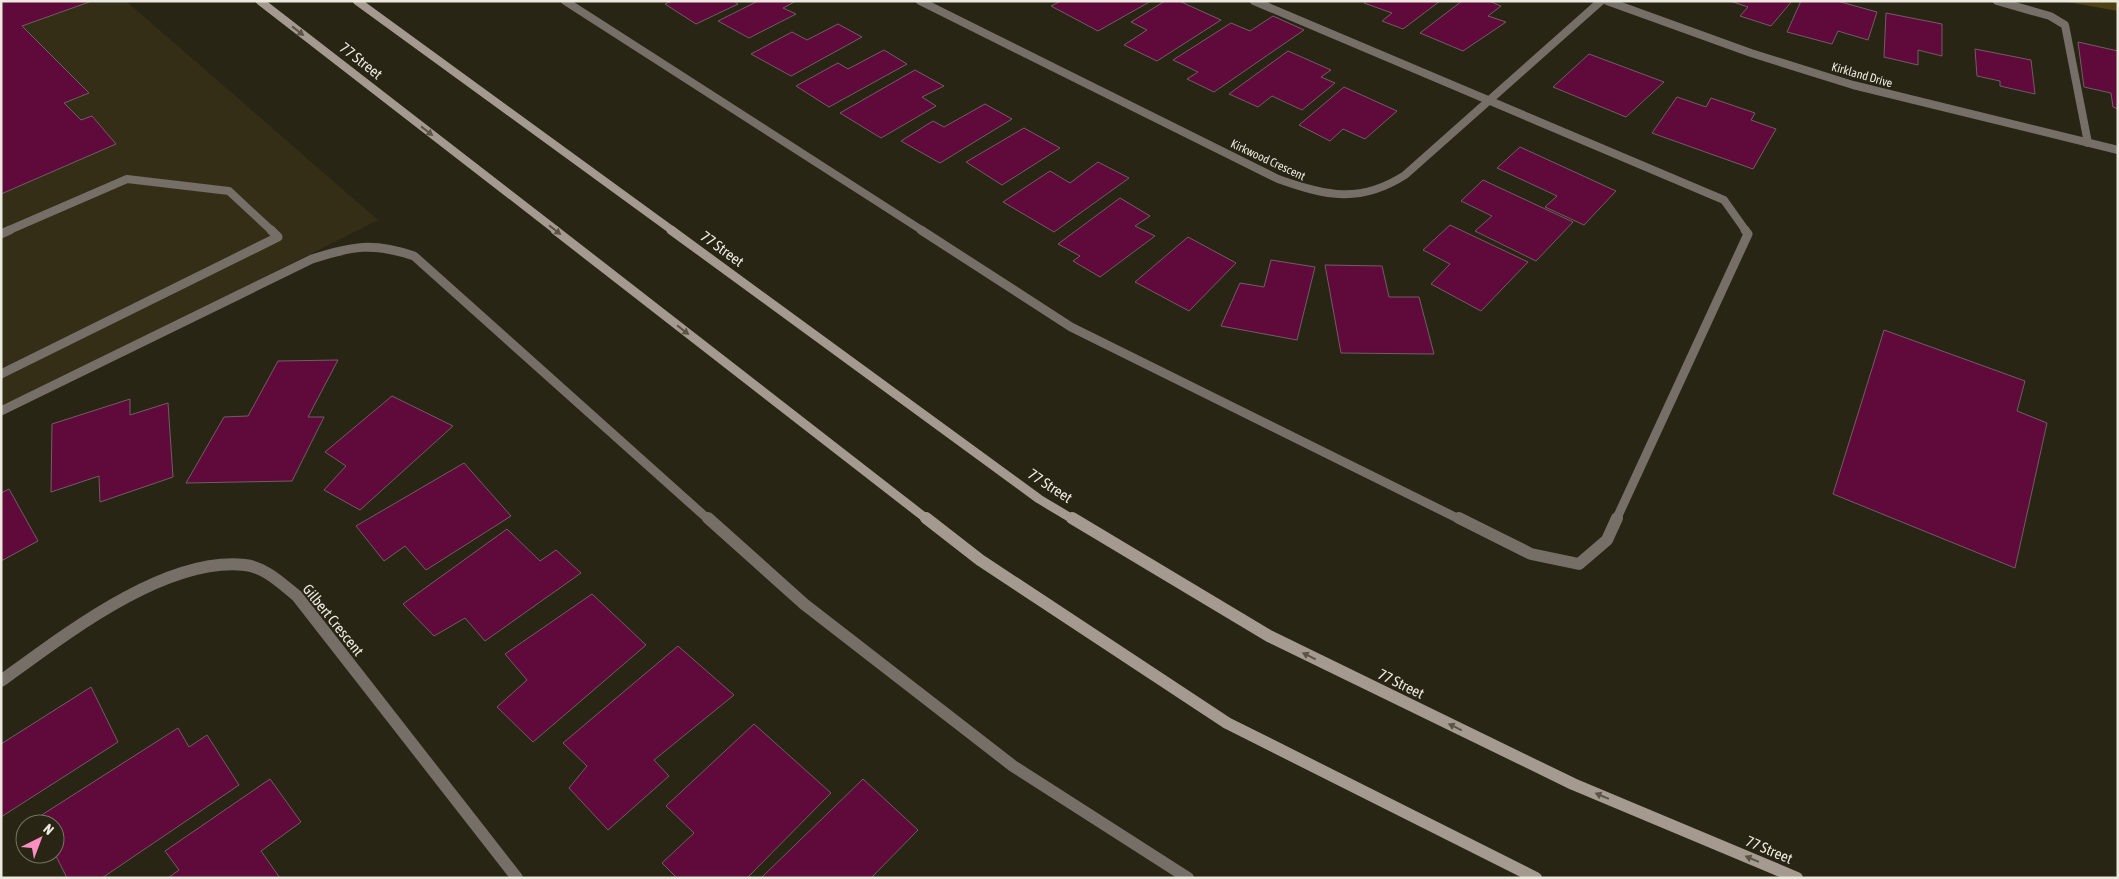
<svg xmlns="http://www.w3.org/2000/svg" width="2119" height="879" viewBox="0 0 2119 879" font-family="'Asap Condensed',sans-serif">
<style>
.built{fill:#342e17}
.green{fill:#4c4112}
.building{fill:#5f0a3a;stroke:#715d65}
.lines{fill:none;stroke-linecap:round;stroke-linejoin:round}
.service-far2{stroke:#756f68;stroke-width:8}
.service-far1{stroke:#756f68;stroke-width:9}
.service{stroke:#756f68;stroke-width:12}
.minor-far1{stroke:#756f68;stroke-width:8}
.minor{stroke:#756f68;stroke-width:12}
.secondary-far2{stroke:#a49a8f;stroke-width:8}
.secondary-far1{stroke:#a49a8f;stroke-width:9}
.secondary{stroke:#a49a8f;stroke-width:12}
.oneway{fill:#5a5445}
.labels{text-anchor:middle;stroke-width:4;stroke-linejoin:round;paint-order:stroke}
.far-street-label{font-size:12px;fill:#ece9df;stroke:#292514}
.street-label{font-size:15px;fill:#ece9df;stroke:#292514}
</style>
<rect width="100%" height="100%" fill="#292514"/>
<path class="built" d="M 1,1 L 126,1 L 378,220 L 1,410 Z"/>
<path class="green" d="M 2062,1 L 2118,1 L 2118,11 Z"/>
<g class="building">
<path d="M 1,1 L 92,1 L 22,26 L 89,93 L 64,103 L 81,120 L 92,116 L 116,144 L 1,194 Z"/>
<path d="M 672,1 L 734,1 L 738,4 L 696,24 L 665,4 Z"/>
<path d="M 758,1 L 796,1 L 783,8 L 796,14 L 749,38 L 718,21 Z"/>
<path d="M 1061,1 L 1151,1 L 1098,31 L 1051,6 Z"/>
<path d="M 1165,1 L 1179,1 L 1221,20 L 1157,61 L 1124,45 L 1147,30 L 1131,22 Z"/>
<path d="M 1366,1 L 1440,1 L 1403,29 L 1382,21 L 1392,13 L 1364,3 Z"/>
<path d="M 1462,1 L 1489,1 L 1501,6 L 1488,16 L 1506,22 L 1463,51 L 1420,33 Z"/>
<path d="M 1730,1 L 1792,1 L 1771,26 L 1740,16 L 1748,7 Z"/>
<path d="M 1801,1 L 1837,1 L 1877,12 L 1868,40 L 1838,31 L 1832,44 L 1787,32 Z"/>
<path d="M 1886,13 L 1942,24 L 1942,56 L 1918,50 L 1918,65 L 1884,57 Z"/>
<path d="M 1273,16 L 1304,30 L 1214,92 L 1187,79 L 1198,72 L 1173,60 L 1231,23 L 1250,31 Z"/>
<path d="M 838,24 L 862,37 L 791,76 L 751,54 L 792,32 L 807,40 Z"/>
<path d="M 2078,42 L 2118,51 L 2118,109 L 2113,107 L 2111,93 L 2084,87 Z"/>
<path d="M 1975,49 L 2031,60 L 2035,94 L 2000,86 L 2000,81 L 1977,76 Z"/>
<path d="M 884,50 L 907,64 L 829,107 L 796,86 L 838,63 L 848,69 Z"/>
<path d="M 1288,51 L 1331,70 L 1321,77 L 1335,83 L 1302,110 L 1272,96 L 1258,107 L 1229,94 Z"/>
<path d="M 1589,54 L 1664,82 L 1626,117 L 1553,87 Z"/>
<path d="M 915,70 L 944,86 L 922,97 L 936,106 L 881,138 L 840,113 Z"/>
<path d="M 1344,87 L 1397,111 L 1365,139 L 1343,129 L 1330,141 L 1299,125 Z"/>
<path d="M 1677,97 L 1706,107 L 1711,98 L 1755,113 L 1751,120 L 1776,129 L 1753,169 L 1652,133 Z"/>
<path d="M 985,104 L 1012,119 L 940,163 L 901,141 L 933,121 L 944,127 Z"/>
<path d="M 1024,128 L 1060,148 L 1002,185 L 966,162 Z"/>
<path d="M 1520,147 L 1616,191 L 1584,225 L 1545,207 L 1557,196 L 1497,168 Z"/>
<path d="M 1098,162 L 1129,178 L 1054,232 L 1003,202 L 1050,171 L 1070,183 Z"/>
<path d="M 1483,180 L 1573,222 L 1536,261 L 1475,231 L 1492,216 L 1461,201 Z"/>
<path d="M 1120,198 L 1150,216 L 1135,226 L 1155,236 L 1100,277 L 1073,261 L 1080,256 L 1058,244 Z"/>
<path d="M 1450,225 L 1528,262 L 1481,311 L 1431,284 L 1450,264 L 1423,250 Z"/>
<path d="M 1188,237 L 1236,263 L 1189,311 L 1135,282 Z"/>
<path d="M 1271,260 L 1315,267 L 1297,340 L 1221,326 L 1240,283 L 1264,287 Z"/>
<path d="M 1325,265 L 1382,266 L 1389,297 L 1419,297 L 1434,354 L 1341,353 Z"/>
<path d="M 1884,330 L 2025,381 L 2017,411 L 2047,423 L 2015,568 L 1833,494 Z"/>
<path d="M 338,360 L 308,417 L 324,417 L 292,481 L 186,483 L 224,417 L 248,416 L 278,361 Z"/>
<path d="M 392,396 L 453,426 L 360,510 L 324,490 L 346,466 L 325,452 Z"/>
<path d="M 130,399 L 130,415 L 168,403 L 173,477 L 100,502 L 99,476 L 51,492 L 52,424 Z"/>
<path d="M 464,463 L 511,516 L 426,570 L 405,546 L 384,561 L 356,526 Z"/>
<path d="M 9,489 L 38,541 L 1,561 L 1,493 Z"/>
<path d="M 507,529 L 540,561 L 556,550 L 581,573 L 485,641 L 465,618 L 434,636 L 403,604 Z"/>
<path d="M 592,594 L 646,645 L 533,742 L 497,707 L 527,680 L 505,654 Z"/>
<path d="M 678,646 L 734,695 L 654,760 L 669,776 L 608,830 L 569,788 L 587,766 L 563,743 Z"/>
<path d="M 91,687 L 118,742 L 1,817 L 1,744 Z"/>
<path d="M 754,724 L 831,793 L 747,878 L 677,878 L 662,863 L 694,833 L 666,806 Z"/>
<path d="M 178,728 L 189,747 L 207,735 L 239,785 L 102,878 L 67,878 L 55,854 L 55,824 L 40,824 L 37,818 Z"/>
<path d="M 270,779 L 301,822 L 261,851 L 280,878 L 168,878 L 179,870 L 165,851 Z"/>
<path d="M 863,779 L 918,830 L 871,878 L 761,878 Z"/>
</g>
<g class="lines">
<g class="service-far2">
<path d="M 565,1 L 923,231"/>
<path d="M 1254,1 L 1724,200 L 1746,231"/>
<path d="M 1997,1 L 2050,16 L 2065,25 L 2088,143"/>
<path d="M 7,231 L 127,179 L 229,191 L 272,231"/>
</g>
<g class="service-far1">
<path d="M 921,230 L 1071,327 L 1461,520"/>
<path d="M 1,234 L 10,230"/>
<path d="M 1,374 L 278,237 L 271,230"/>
<path d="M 1,411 L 312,259 C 352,246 373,242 414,256 L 709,520"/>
<path d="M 1616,520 L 1748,234 L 1745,230"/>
</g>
<g class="service">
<path d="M 708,518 L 804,604 L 1013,766 L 1188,878"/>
<path d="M 1459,518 L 1531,554 L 1579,564 L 1607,540 L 1617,518"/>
</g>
<g class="minor-far1">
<path d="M 920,1 L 1278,179 C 1326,196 1360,204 1405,175 L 1601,1"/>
<path d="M 1607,1 L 1751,53 L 1853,85 L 2118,150"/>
</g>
<path class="minor" d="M 1,681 C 63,636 165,556 245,565 C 265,567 282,584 297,596 L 517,878"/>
<g class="secondary-far2">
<path d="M 260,1 L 557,231"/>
<path d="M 357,1 L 673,231"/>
</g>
<g class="secondary-far1">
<path d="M 555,230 L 928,520"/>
<path d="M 671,230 L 1039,499 L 1074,520"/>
</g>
<g class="secondary">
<path d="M 926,518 L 980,560 L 1227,723 L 1536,878"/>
<path d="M 1072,518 L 1269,636 L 1573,784 L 1797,878"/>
</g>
</g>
<defs><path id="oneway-solid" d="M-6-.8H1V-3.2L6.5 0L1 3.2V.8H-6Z" transform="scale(1.25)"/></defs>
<g class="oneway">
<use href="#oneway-solid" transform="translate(298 31) rotate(38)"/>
<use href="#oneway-solid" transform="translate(427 131) rotate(38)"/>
<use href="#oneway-solid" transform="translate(555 230) rotate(38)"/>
<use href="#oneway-solid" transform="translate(683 330) rotate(38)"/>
<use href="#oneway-solid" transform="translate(1309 656) rotate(-154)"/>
<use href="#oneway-solid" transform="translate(1455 727) rotate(-154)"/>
<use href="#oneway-solid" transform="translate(1602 796) rotate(-157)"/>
<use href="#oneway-solid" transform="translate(1752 859) rotate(-157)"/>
</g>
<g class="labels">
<g class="far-street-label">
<text transform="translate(1862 75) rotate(16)" y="4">Kirkland Drive</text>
<text transform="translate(1268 160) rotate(25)" y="4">Kirkwood Crescent</text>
</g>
<g class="street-label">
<text transform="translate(361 61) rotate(38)" y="5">77 Street</text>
<text transform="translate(722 249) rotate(36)" y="5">77 Street</text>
<text transform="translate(1050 486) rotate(33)" y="5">77 Street</text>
<text transform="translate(333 620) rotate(51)" y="5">Gilbert Crescent</text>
<text transform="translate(1401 684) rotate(26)" y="5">77 Street</text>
<text transform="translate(1769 850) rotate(23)" y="5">77 Street</text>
</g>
</g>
<rect width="2119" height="879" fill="none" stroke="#ece9df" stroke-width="5"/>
<g transform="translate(40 839) rotate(42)"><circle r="24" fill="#292514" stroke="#777365"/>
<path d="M0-4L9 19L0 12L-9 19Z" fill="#fc8fc1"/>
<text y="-8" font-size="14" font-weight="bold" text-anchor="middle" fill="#ece9df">N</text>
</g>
</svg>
